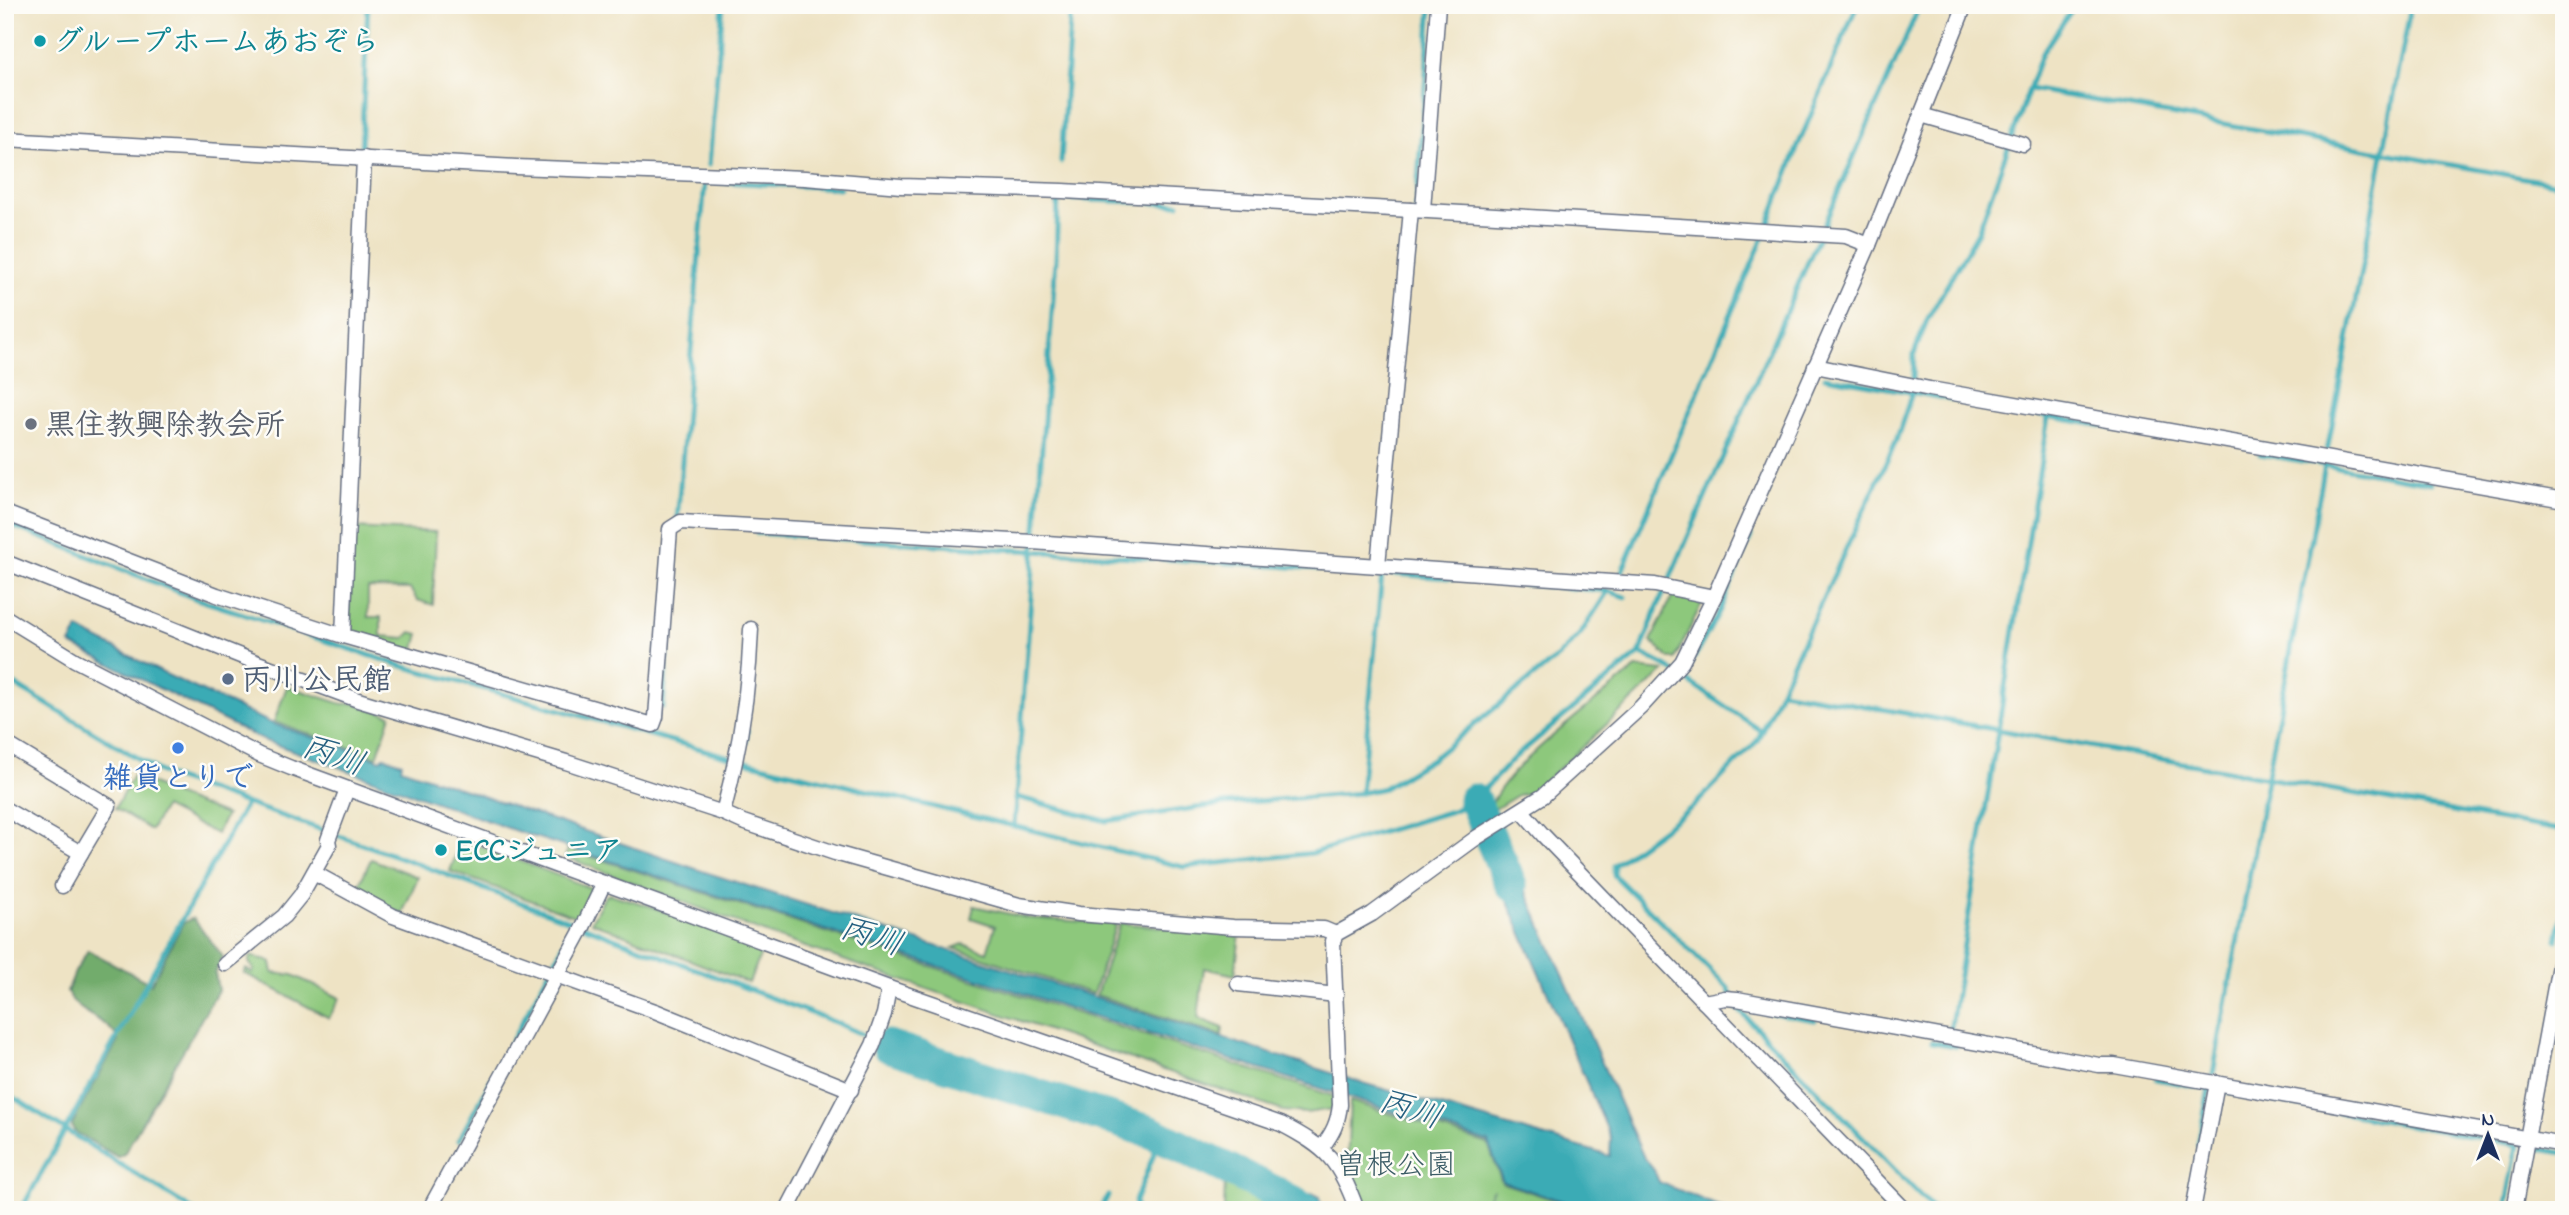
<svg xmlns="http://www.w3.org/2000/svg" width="2569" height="1215" viewBox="0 0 2569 1215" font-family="'Indie Flower','Klee One',sans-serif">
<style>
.green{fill:#8dc87c;stroke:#547c6d;stroke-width:2}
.forest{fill:#72ac6c;stroke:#466e65;stroke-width:2}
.water{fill:#3aabb5;stroke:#2a6d8a;stroke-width:2}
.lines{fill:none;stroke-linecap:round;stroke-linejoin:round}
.stream{stroke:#3aabb5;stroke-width:5}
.river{stroke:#3aabb5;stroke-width:33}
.minor-casing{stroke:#656e82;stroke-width:17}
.minor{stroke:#fff;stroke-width:14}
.culture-dot{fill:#0f9aa8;stroke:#fdfcf7;stroke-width:2.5}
.worship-dot{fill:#6b7280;stroke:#fdfcf7;stroke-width:2.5}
.service-dot{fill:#5c6f8a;stroke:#fdfcf7;stroke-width:2.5}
.shop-dot{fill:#3f7fe0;stroke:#fdfcf7;stroke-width:2.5}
.labels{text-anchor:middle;stroke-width:5;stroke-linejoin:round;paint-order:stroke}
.culture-label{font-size:30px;font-weight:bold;fill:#0d838f;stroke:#fdfcf7;text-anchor:start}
.worship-label{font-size:30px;font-weight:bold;fill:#5b616d;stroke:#fdfcf7;text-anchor:start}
.service-label{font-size:30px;font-weight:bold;fill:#4e5e75;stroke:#fdfcf7;text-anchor:start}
.shop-label{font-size:30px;font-weight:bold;fill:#366cbe;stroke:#fdfcf7}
.park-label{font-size:30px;fill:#3d5d67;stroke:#fdfcf7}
.water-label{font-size:32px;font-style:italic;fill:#276181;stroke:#fdfcf7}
</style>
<rect width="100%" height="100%" fill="#fdfcf7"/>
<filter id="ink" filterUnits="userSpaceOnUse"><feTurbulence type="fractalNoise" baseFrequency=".0143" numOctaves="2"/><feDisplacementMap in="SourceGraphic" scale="14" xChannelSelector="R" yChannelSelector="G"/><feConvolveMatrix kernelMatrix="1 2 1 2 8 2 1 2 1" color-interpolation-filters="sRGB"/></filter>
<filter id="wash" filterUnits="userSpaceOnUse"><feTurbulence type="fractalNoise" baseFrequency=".00686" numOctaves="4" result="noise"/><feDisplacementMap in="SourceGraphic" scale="28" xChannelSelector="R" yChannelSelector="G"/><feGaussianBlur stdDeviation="1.57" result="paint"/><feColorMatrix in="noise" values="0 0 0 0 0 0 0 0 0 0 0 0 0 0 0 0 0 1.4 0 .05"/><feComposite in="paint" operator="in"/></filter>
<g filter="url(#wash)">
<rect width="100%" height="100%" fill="#eee3c4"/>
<g class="green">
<path d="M 352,528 L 436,532 L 433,605 L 417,600 L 410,589 L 368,588 L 368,617 L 381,617 L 381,636 L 405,638 L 411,632 L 419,634 L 414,652 L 348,633 Z"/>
<path d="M 1674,593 L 1703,601 L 1675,659 L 1670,659 L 1651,641 Z"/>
<path d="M 1636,668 L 1664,671 L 1561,767 L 1530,793 L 1518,795 L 1490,812 C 1491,776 1606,694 1636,668 Z"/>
<path d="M 287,686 L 342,704 L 353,703 L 391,715 L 377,757 L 274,722 Z"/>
<path d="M 134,774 L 172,794 L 226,815 L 216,834 L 164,807 L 151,830 L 115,808 Z"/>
<path d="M 462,839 L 591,888 L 594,891 L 582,919 L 450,871 Z"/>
<path d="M 568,849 L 1333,1096 L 1333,1109 L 1306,1113 L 1283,1111 L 779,938 L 565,857 Z"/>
<path d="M 371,859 L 418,877 L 402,914 L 356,891 Z"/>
<path d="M 610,894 L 650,906 L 763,949 L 749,983 L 591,922 L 605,896 Z"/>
<path d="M 974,906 L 1028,918 L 1116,924 L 1093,994 L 953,948 L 963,944 L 987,952 L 995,926 L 971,918 Z"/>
<path d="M 1120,923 L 1240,934 L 1235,975 L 1204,968 L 1198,1018 L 1223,1028 L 1222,1036 L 1096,995 Z"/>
<path d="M 250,956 L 271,962 L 273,973 L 293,975 L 340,998 L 329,1018 L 244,973 L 246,969 L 252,973 L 254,970 L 249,962 Z"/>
<path d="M 1350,1101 L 1488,1144 L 1502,1183 L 1586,1210 L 1483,1210 L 1493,1189 L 1482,1210 L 1367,1210 L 1347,1167 Z"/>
<path d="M 1225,1177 L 1281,1210 L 1224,1210 Z"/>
</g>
<path class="forest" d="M 193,918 L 223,957 L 215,973 L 218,990 L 124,1154 L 118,1157 L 74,1131 L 72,1125 L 77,1115 L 118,1041 C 111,1019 78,1016 67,992 L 75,972 L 88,950 L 151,984 L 183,923 Z"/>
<g class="water">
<path d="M 78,629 L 163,673 L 273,724 L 381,760 L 384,757 L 402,763 L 401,768 L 705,872 L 1350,1079 L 1610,1156 L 1611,1138 L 1490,861 L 1488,847 L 1500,842 L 1511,857 L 1644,1158 L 1654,1170 L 1659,1182 L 1728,1210 L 1590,1210 L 1503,1182 L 1488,1142 L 516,831 L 263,740 L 70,644 Z"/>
<path d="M 1228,1161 L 1279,1182 L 1309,1198 L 1312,1193 L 1320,1197 L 1319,1200 L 1326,1210 L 1287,1210 L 1224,1173 Z"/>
</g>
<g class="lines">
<g class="stream">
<path d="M 2030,89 L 2564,185"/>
<path d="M 361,150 L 368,5"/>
<path d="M 1061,162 L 1071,5"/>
<path d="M 709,165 L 723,5"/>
<path d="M 676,180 L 705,181"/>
<path d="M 1025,197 L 1179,204"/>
<path d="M 1416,208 L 1431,5"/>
<path d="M 1825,377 L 2171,438"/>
<path d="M 1913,379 L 1914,354 L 1927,320 L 1978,232 L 2042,53 L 2075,5"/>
<path d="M 1913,390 L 1896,441 L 1757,741 L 1694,806 L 1614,865 L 1614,875 L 1728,988 L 1736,1007 L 1934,1210"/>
<path d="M 2327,452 L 2411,5"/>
<path d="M 2260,454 L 2430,483"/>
<path d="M 677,522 L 705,181 L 840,188"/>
<path d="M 5,523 L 194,598 L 402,666 L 744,761 L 1184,867 L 1312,853 L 1455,810 L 1474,800 L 1514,758 L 1640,653 L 1657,608 L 1920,5"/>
<path d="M 757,533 C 1040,553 1325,566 1608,591 L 1625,597"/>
<path d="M 1620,576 L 1763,238 L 1800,141 L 1857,5"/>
<path d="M 1640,653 L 1667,667 L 1762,731"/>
<path d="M 1683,678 L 1720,610 L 1751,536"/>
<path d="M 5,679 L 157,770 L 171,777 L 402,858 L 575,923 L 837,1023 L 888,1046"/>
<path d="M 1781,691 L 2564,831"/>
<path d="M 663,707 L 674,573"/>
<path d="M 746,742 L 747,731"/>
<path d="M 1361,793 L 1382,574"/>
<path d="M 1017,797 L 1106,821 L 1224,804 L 1361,793 L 1384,788 L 1432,759 L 1560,655 L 1581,633 L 1608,591"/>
<path d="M 1014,826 L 1056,259 L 1058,197"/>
<path d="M 2557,940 L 2564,902"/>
<path d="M 1736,1007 L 1815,1020"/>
<path d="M 1950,1032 L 2048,417"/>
<path d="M 1932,1042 L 1956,1046"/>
<path d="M 2213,1074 L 2325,465"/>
<path d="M 2156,1079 L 2518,1145 L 2506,1210"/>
<path d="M 5,1092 L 193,1210"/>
<path d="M 459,1140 L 575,923"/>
<path d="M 2198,1145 L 2209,1089"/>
<path d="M 2532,1148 L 2564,1153"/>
<path d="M 21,1210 L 246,804"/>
<path d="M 779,1210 L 796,1179"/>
<path d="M 1100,1210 L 1108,1196"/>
<path d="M 1137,1210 L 1135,1201 L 1161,1137"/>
</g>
<g class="river">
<path d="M 1474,800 L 1511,885"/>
<path d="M 888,1046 L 1151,1132 L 1277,1193 L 1306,1210"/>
</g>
</g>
</g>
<g filter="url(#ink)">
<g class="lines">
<defs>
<g id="minor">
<path d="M 1921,115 L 2023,144"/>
<path d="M 5,139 L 516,167 L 805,178 L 901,186 L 1063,191 L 1411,210 L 1846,236 L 1869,245"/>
<path d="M 1423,210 L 1438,5"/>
<path d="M 1815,366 L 1930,389 L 2564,500"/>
<path d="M 5,513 L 217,595 L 340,635 L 653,725 L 656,717 L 670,529 L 681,522 L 1032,542 L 1655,585 L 1714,597"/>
<path d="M 5,562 L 258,663 L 358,700 L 566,762 L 723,813 L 743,822 L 835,853 L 1019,905 L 1079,914 L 1233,927 L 1324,929 L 1336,934"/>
<path d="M 1378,565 L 1411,210"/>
<path d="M 5,617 L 75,660 L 259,755 L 291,768 L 889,988 L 1281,1124 C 1327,1148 1339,1160 1357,1210"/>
<path d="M 343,636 L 364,158"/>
<path d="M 5,743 L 109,806 L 81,853 L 5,809"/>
<path d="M 1522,811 L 1543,835 L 1905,1210"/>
<path d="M 723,813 C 739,753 749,691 751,629"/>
<path d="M 314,873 L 393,916 L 655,1011 L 851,1090"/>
<path d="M 62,886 L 81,853"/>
<path d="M 225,964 L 284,916 L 301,895 L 329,845 L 328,840 L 347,789"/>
<path d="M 1238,984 L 1336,995"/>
<path d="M 1704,1002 L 1725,998 L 1737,999 L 2099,1065 L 2114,1065 L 2564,1145"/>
<path d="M 1322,1147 C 1333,1133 1338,1122 1340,1105 L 1333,941 L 1336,934 L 1372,914 L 1476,838 L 1543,796 L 1641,707 L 1682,662 L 1714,597 L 1869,245 L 1965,5"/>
<path d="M 429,1210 L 580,933 L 604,883"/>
<path d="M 787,1210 L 873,1045 L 884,1014 L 889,988"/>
<path d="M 2193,1210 L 2217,1083"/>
<path d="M 2514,1210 L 2564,938"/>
</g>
</defs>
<use href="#minor" class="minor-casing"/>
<use href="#minor" class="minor"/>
</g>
</g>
<g class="culture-dot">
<circle cx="40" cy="41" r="7"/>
<circle cx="441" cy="850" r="7"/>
</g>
<circle class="worship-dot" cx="31" cy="424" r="7"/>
<circle class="service-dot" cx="228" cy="679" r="7"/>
<circle class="shop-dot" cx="178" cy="748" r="7"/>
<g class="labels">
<g class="culture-label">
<text x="54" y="51">グループホームあおぞら</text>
<text x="455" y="860">ECCジュニア</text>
</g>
<g class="worship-label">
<text x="45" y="434">黒住教興除教会所</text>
</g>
<g class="service-label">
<text x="242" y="689">丙川公民館</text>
</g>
<g class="shop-label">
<text x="178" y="787">雑貨とりで</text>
</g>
<g class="park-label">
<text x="1396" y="1174">曽根公園</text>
</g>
<g class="water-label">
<text transform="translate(334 754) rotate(19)" y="11">丙川</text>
<text transform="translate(872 935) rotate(18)" y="11">丙川</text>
<text transform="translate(1411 1108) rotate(18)" y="11">丙川</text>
</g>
</g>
<rect width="2569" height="1215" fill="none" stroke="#fdfcf7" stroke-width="28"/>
<g transform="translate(2488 1135)" stroke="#fdfcf7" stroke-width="5" paint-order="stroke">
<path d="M0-5L12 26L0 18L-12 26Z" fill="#1b2f5e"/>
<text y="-10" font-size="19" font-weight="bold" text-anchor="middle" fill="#1b2f5e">N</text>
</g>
</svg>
